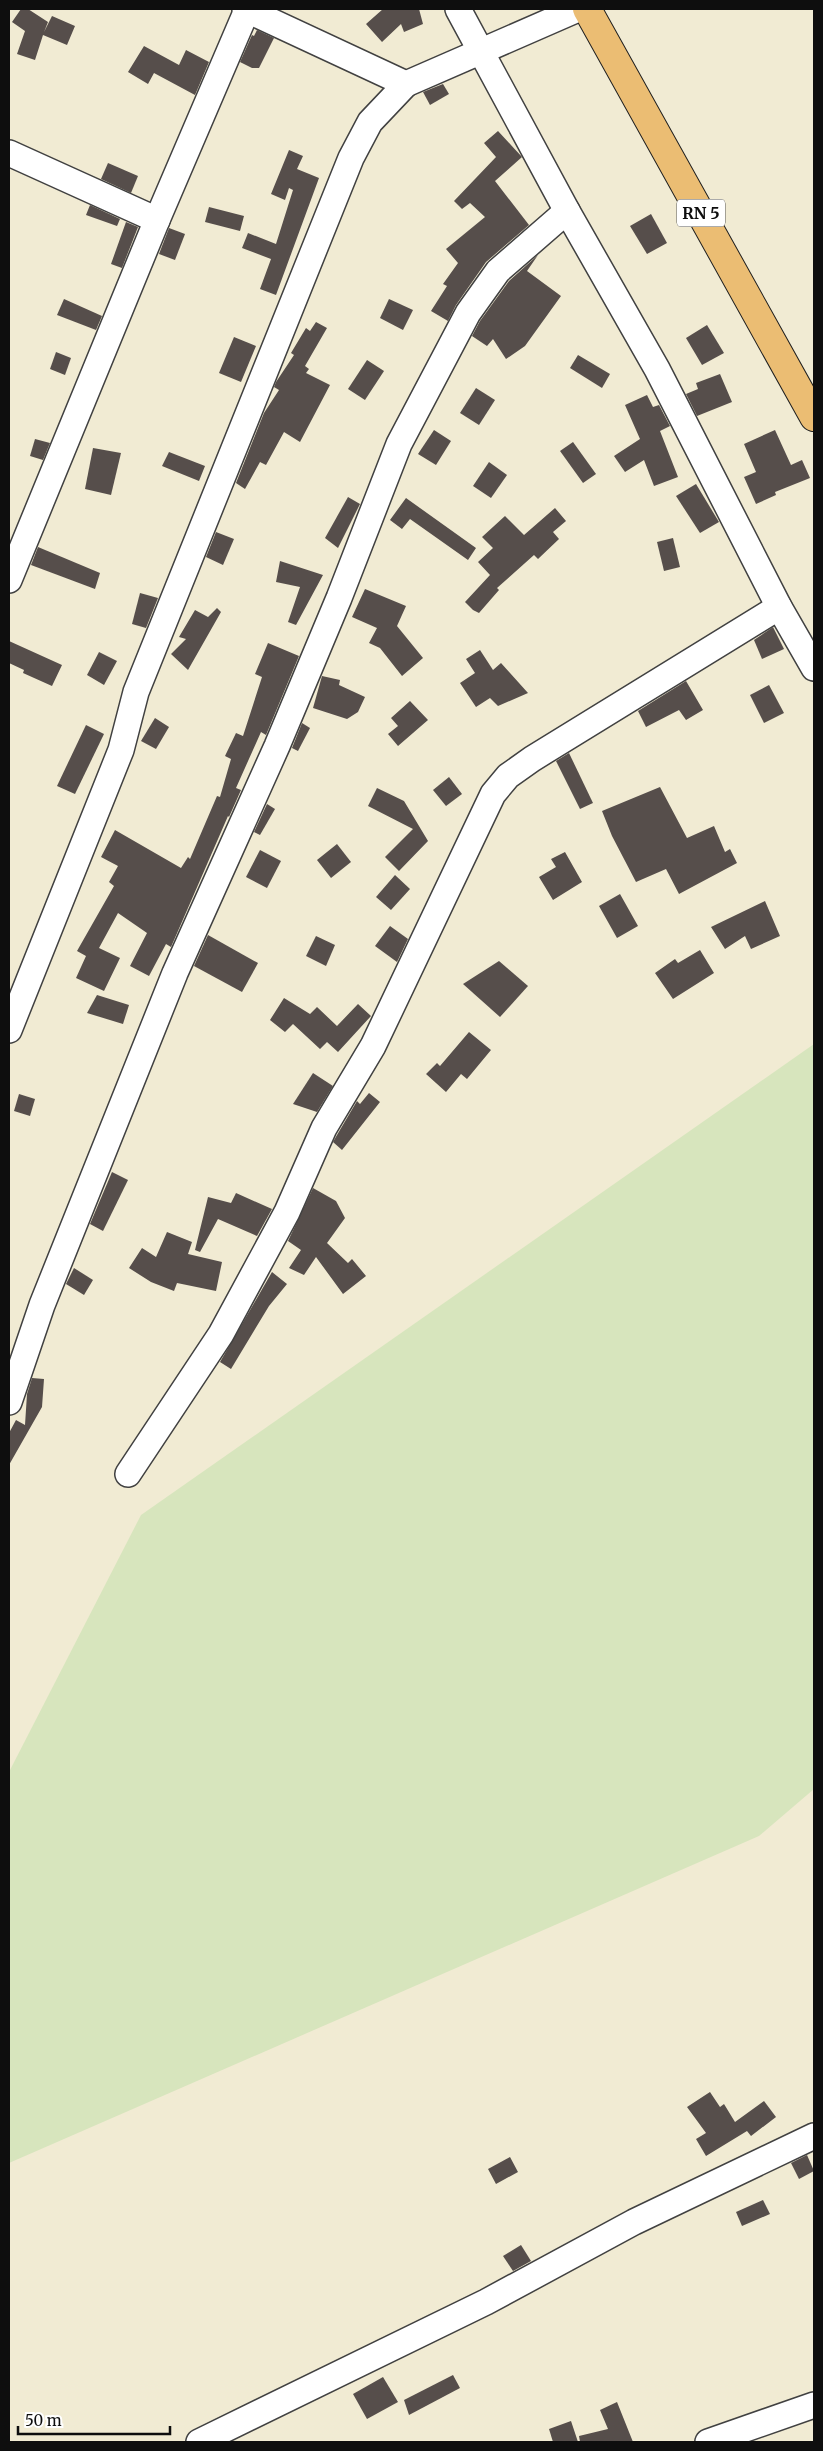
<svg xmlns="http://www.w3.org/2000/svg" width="823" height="2451" viewBox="0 0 823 2451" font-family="Merriweather,serif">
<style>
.farmland{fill:#f1ebd3}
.green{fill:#d7e5bd}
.building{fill:#564e4b}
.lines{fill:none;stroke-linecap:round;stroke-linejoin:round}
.street-casing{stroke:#414141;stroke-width:28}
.primary-casing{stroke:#1f1f1f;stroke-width:30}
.street{stroke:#fff;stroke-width:25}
.primary{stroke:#ebbd73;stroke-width:28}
.labels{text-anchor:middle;stroke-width:5;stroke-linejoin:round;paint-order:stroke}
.shield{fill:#fff;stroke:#565656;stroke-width:1}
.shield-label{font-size:16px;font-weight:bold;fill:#0e0e0e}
</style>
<rect width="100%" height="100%" fill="#fef9f1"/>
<rect class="farmland" x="9" y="9" width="805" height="2433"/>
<path class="green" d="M 814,1044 L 814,1789 L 759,1836 L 9,2163 L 9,1772 L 141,1515 Z"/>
<g class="building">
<path d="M 21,9 L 28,9 L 48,22 L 44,32 L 52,16 L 75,26 L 67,45 L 43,35 L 35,60 L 17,54 L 25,31 L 12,22 Z"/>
<path d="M 383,9 L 419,9 L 423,24 L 404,32 L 401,24 L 382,42 L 366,24 Z"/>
<path d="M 257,30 L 274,38 L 259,68 L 252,68 L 240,62 L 252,35 L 254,36 Z"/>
<path d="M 144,46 L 179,65 L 186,50 L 209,62 L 195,95 L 154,73 L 148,84 L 128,72 Z"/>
<path d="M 443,84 L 449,94 L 430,105 L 423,92 Z"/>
<path d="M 498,131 L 522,157 L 495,181 L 529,225 L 486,262 L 456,305 L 448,321 L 431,311 L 447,286 L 443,284 L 458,263 L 446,249 L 485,217 L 470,203 L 462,209 L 454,201 L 496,157 L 484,143 Z"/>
<path d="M 289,150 L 303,156 L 297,169 L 319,178 L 276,295 L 260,289 L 271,259 L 242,248 L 248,233 L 276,244 L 293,190 L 289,188 L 285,200 L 271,194 Z"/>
<path d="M 108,163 L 138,176 L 131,193 L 101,179 Z"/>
<path d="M 90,205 L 120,219 L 117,226 L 86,215 Z"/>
<path d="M 209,207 L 244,216 L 240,231 L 205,222 Z"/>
<path d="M 651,214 L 667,243 L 647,254 L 630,226 Z"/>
<path d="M 126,222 L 138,227 L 122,268 L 111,264 Z"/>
<path d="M 169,228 L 185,234 L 175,260 L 159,254 Z"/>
<path d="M 538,255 L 527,271 L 561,296 L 525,346 L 506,359 L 493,339 L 487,346 L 472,336 L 480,321 L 509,281 Z"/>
<path d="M 64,299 L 102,316 L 96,330 L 57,315 Z"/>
<path d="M 389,299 L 413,310 L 403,330 L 380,318 Z"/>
<path d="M 316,322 L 327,328 L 305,366 L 309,369 L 306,373 L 330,385 L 300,442 L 284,432 L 266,465 L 260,462 L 245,489 L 236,483 L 264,413 L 279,390 L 274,387 L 276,382 L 294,355 L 291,353 L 306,328 L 310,331 Z"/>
<path d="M 707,325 L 724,353 L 702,365 L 686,338 Z"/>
<path d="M 234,337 L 256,346 L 241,382 L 219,373 Z"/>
<path d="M 56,352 L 71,358 L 65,375 L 50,369 Z"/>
<path d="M 578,355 L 610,374 L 602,388 L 570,368 Z"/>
<path d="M 367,360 L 384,371 L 365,400 L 348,389 Z"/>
<path d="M 720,374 L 732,402 L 697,416 L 686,394 L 698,389 L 696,383 Z"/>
<path d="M 476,388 L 495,400 L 479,425 L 460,413 Z"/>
<path d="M 647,395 L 653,407 L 659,405 L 670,426 L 660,431 L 678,477 L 654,486 L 644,460 L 625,472 L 614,456 L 640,439 L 625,405 Z"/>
<path d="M 434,430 L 451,441 L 436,465 L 418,454 Z"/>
<path d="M 775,430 L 791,465 L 802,460 L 810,478 L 775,492 L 776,495 L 756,504 L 744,477 L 756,472 L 744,444 Z"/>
<path d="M 35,439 L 50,443 L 43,460 L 30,456 Z"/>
<path d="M 573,442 L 596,474 L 583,483 L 560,451 Z"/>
<path d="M 93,448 L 121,453 L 111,495 L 85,489 Z"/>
<path d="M 169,452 L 205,466 L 199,481 L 162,466 Z"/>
<path d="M 489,462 L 507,475 L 491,498 L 473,486 Z"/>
<path d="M 696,484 L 719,522 L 700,533 L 676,496 Z"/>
<path d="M 348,497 L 360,504 L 338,548 L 325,538 Z"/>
<path d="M 406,498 L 476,548 L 468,560 L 410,519 L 402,529 L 390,520 Z"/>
<path d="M 555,508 L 566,521 L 553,532 L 559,539 L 538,559 L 534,555 L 497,588 L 499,590 L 479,613 L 473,610 L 465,602 L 490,575 L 478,562 L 493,548 L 482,537 L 505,516 L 524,535 Z"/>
<path d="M 216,532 L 234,539 L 223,565 L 206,557 Z"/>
<path d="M 673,538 L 680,567 L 664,571 L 657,542 Z"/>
<path d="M 38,547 L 100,573 L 95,589 L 31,565 Z"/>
<path d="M 280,561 L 323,575 L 296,625 L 288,622 L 300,587 L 276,582 Z"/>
<path d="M 365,589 L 406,606 L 397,626 L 423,658 L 402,676 L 380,648 L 369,643 L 377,628 L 352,617 Z"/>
<path d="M 140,593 L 158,598 L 146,628 L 132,624 Z"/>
<path d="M 217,608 L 221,612 L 188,670 L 171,654 L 186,639 L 179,637 L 195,610 L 208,617 Z"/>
<path d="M 773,627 L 784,649 L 762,659 L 754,640 Z"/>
<path d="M 9,641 L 62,665 L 52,686 L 23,673 L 24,670 L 9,663 Z"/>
<path d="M 268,643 L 299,656 L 266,735 L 261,732 L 236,788 L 241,790 L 229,817 L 228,816 L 171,947 L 166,944 L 149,976 L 130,966 L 147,933 L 118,913 L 99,948 L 120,958 L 104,991 L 76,978 L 86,956 L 77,951 L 114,886 L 109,882 L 118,866 L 101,857 L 115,830 L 181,868 L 188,857 L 190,859 L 217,796 L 220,797 L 231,759 L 225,756 L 236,733 L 243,736 L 262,677 L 255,674 Z"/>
<path d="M 480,650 L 493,670 L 501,663 L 528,693 L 498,706 L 490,698 L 476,707 L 460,683 L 475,673 L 466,659 Z"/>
<path d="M 99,652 L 117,661 L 104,685 L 87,675 Z"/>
<path d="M 322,676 L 340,680 L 339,685 L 365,697 L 358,712 L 347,719 L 313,708 Z"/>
<path d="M 686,681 L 703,710 L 686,720 L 679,710 L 646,727 L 638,711 Z"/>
<path d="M 769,685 L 784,713 L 764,723 L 750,695 Z"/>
<path d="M 410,701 L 428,720 L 398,746 L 388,734 L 398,726 L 391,718 Z"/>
<path d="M 155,718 L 169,727 L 156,749 L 141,741 Z"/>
<path d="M 302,723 L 310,728 L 298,751 L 292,748 Z"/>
<path d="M 86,725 L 104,734 L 75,794 L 57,786 Z"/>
<path d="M 569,753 L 593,803 L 580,809 L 556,761 Z"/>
<path d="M 449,777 L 462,794 L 446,806 L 433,790 Z"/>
<path d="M 660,787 L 687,838 L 714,826 L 725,852 L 730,849 L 737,863 L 679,894 L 666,869 L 636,882 L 612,836 L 602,811 Z"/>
<path d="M 377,788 L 404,801 L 428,841 L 399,871 L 385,857 L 413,829 L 368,806 Z"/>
<path d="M 267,804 L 275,809 L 260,835 L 254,832 Z"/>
<path d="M 337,844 L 351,862 L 331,878 L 317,860 Z"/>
<path d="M 260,850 L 281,861 L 267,888 L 246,877 Z"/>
<path d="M 565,852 L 582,882 L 553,900 L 539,877 L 556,867 L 551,859 Z"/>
<path d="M 395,875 L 410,889 L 391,910 L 376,897 Z"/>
<path d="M 620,894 L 638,926 L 617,938 L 599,906 Z"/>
<path d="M 765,901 L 780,936 L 751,949 L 745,936 L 725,949 L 711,927 Z"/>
<path d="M 390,926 L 408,939 L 397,962 L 375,946 Z"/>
<path d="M 208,935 L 258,963 L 242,992 L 194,966 Z"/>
<path d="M 316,936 L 335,945 L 326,966 L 306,956 Z"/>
<path d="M 700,950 L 714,973 L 673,999 L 655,973 L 675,959 L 678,963 Z"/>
<path d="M 499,961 L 528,986 L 500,1017 L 463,984 Z"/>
<path d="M 97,995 L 129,1005 L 123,1024 L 87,1013 Z"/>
<path d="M 284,998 L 310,1014 L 317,1007 L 337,1026 L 358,1004 L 371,1016 L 338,1052 L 327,1042 L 320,1049 L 293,1024 L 285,1032 L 270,1020 Z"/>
<path d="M 469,1032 L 491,1050 L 467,1079 L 461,1074 L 446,1092 L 426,1074 L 437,1063 L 440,1066 Z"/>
<path d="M 313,1073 L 333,1086 L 317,1112 L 293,1104 Z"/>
<path d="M 369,1093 L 380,1102 L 342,1150 L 333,1142 L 337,1135 L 357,1101 L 360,1104 Z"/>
<path d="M 19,1094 L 35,1099 L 30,1116 L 14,1111 Z"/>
<path d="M 112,1172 L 128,1180 L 103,1231 L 90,1224 Z"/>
<path d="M 313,1188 L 336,1201 L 345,1218 L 327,1243 L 348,1263 L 352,1259 L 366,1276 L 343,1294 L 316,1257 L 304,1275 L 289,1268 L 301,1250 L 288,1241 Z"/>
<path d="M 236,1193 L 272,1209 L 257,1236 L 218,1219 L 200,1252 L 195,1250 L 208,1197 L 231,1203 Z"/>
<path d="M 167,1232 L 192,1242 L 188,1254 L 222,1262 L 216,1291 L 177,1283 L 174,1291 L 151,1282 L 129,1268 L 142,1248 L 156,1257 Z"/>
<path d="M 74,1268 L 93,1280 L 84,1295 L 66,1284 Z"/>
<path d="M 272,1272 L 287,1284 L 269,1306 L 231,1369 L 220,1362 Z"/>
<path d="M 32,1378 L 44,1379 L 42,1407 L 9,1465 L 9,1433 L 16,1420 L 25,1425 L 27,1394 Z"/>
<path d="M 710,2092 L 720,2107 L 724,2104 L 735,2122 L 764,2101 L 776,2117 L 751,2136 L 747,2131 L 706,2156 L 696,2139 L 706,2133 L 687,2107 Z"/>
<path d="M 807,2155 L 814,2171 L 799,2179 L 791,2163 Z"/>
<path d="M 510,2157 L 518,2172 L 496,2184 L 488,2169 Z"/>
<path d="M 763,2200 L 770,2214 L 742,2226 L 736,2212 Z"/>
<path d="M 521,2245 L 531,2261 L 513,2271 L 503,2256 Z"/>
<path d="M 453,2375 L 460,2388 L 409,2415 L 404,2400 Z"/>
<path d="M 383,2377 L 398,2402 L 367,2419 L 353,2394 Z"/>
<path d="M 617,2402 L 633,2442 L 580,2442 L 579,2436 L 608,2429 L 600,2410 Z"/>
<path d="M 571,2421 L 578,2442 L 553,2442 L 549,2429 Z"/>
</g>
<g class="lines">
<defs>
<g id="street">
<path d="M 245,9 L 406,84 L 578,9"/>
<path d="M 458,9 L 567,211 L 657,369 L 779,607 L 814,668"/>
<path d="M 9,153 L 157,220"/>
<path d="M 9,580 L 157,220 L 247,10"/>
<path d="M 9,1030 L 121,750 L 136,692 L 351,158 L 370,122 L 406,84"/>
<path d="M 9,1402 L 42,1305 L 175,973 L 277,746 L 339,598 L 399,444 L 468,313 L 498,271 L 567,211"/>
<path d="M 128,1474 L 221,1334 L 287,1212 L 324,1128 L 373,1046 L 493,794 L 508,776 L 532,759 L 779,607"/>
<path d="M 199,2442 L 486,2302 L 634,2222 L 814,2136"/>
<path d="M 708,2442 L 814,2405"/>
</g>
<path id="primary" d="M 587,9 L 814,417"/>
</defs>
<use href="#street" class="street-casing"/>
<use href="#primary" class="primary-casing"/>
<use href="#street" class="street"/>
<use href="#primary" class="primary"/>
</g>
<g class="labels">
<rect class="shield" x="677" y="199.5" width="48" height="27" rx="4"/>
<g class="shield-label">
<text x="701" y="219">RN 5</text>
</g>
</g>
<rect width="823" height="2451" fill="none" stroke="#0e0e0e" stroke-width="20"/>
<path d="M18 2426v8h152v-8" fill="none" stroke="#0e0e0e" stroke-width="2.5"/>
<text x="25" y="2426" font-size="15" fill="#0e0e0e" stroke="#ffffff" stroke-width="4" paint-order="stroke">50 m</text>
</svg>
